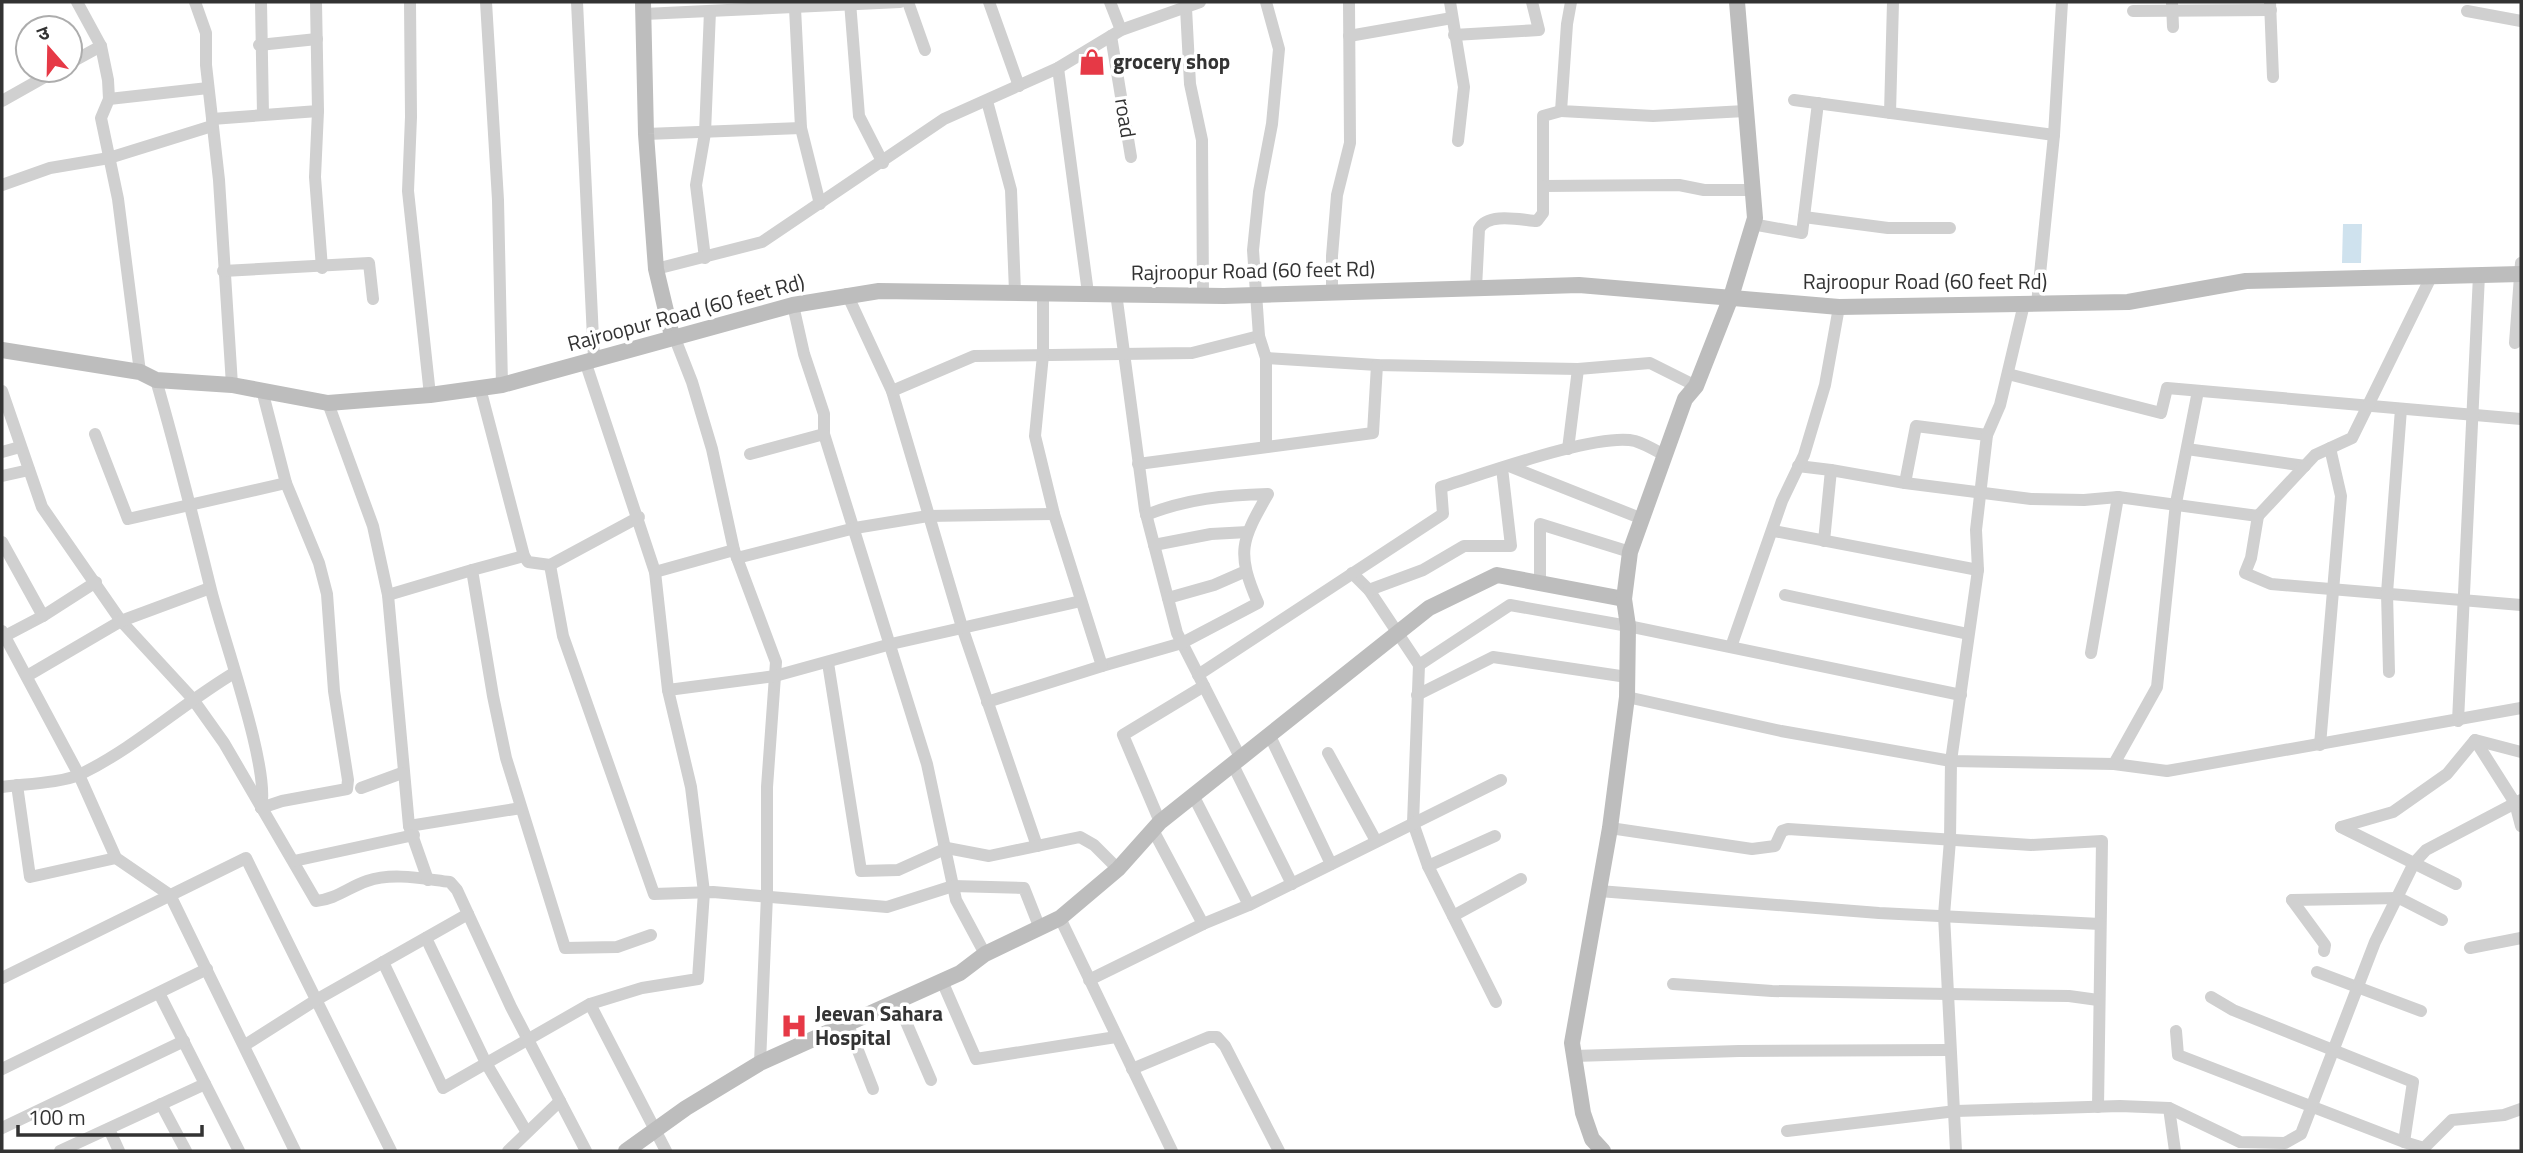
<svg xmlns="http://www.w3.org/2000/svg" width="2523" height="1153" viewBox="0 0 2523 1153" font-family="'Titillium Web','Noto Sans Devanagari',sans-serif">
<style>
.water{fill:#cfe2ee}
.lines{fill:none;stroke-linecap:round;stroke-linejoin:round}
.street{stroke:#d0d0d0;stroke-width:12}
.secondary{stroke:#bdbdbd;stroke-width:16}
.labels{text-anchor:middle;stroke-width:7;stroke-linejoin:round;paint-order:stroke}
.poi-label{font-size:21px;font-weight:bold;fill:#333;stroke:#fff;text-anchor:start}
.street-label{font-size:21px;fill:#333;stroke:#fff}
</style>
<rect width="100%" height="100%" fill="#fff"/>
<path class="water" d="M 2343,224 L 2362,224 L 2361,263 L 2342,263 Z"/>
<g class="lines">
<g class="street">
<path d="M 77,2 L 101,46 L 108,80 L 109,99 L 101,118 L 118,199 L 140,372"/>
<path d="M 195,2 L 206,33 L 206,65 L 219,180 L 232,385"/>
<path d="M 261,2 L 263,115"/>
<path d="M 410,2 L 411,117 L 408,191 L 430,395"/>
<path d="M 486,2 L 498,200 L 502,385"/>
<path d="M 577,2 L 594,359"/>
<path d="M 850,2 L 859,116 L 883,163"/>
<path d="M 908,2 L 925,50"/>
<path d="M 989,2 L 1019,86"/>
<path d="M 1110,2 L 1121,30"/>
<path d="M 1450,2 L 1464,87 L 1458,141"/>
<path d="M 1571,2 L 1567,24 L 1561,111 L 1653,116 L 1745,111"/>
<path d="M 2270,2 L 2273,77"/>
<path d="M 2172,3 L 2173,27"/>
<path d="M 795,8 L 801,128 L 820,204"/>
<path d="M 1186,8 L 1190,84 L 1202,140 L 1203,295"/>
<path d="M 2133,11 L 2271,10"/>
<path d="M 2467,11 L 2521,21"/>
<path d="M 644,14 L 900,2"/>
<path d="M 1454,35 L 1539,30 L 1532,2"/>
<path d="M 1111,36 L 1131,157"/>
<path d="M 1349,36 L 1452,18"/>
<path d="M 259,45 L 317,39"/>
<path d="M 70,63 L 101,46"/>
<path d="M 1058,68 L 1088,293"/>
<path d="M 109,99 L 208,88"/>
<path d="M 1794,100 L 2054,135"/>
<path d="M 2,101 L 57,70"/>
<path d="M 987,101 L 1011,190 L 1015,292"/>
<path d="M 318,111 L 315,177 L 322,268"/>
<path d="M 1561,111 L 1543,116 L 1543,186 L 1679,185 L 1704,190 L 1752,190"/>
<path d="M 1890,113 L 1893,2"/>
<path d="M 212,119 L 318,111 L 316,2"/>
<path d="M 646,134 L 801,128"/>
<path d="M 2,185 L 50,168 L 109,158 L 212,126"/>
<path d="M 1804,217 L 1888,228 L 1950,228"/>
<path d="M 1752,224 L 1802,233 L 1818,103"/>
<path d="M 705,258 L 696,185 L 705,133 L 710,11"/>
<path d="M 656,269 L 762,242 L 944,119 L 1058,68 L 1121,30 L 1200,2"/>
<path d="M 223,271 L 369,263 L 373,299"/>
<path d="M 1476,288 L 1479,229 C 1488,212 1521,220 1537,221 L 1543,213 L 1543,186"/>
<path d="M 1116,293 L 1145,510 L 1177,633 L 1241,759"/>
<path d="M 1332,293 L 1332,256 L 1337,195 L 1350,143 L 1349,2"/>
<path d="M 847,294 L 892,391 L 962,627 L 1037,846"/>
<path d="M 2037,304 L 2054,135 L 2062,2"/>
<path d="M 793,305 L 804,354 L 824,414 L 824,434 L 927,764 L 956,900 L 985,954"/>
<path d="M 674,336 L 692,382 L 712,449 L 734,550 L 776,662 L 767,787 L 767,895 L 760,1063"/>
<path d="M 2515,343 L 2521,263"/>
<path d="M 1266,358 L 1377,365 L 1578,369 L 1650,363 L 1696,386"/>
<path d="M 2008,374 L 2161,413 L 2167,388 L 2521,419"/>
<path d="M 156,380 C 176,449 193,517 210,586 C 221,633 271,769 261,808"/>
<path d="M 480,388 L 524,556 L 528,562 L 550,565 L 563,636 L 654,894 L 713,892 L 887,907 L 953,886 L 1024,888 L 1039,926"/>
<path d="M 2,391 L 42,507 L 121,621 L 192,698 L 224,743 L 316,901 C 336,899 349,887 367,881 C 393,872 424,879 450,882 L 457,890 L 511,1007 L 586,1151"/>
<path d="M 892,391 L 974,356 L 1192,353 L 1259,336"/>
<path d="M 328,403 L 373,526 L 388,595 L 409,826 L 428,880"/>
<path d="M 95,434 L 128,519 L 286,483"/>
<path d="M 1266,445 L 1266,358 L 1259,336 L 1253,250 L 1259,192 L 1272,124 L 1279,49 L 1266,2"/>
<path d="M 1568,449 L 1578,369"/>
<path d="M 2187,449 L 2305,466"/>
<path d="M 2,452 L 20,447"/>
<path d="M 750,454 L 824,434"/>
<path d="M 1138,464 L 1373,433 L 1377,365"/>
<path d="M 1509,466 L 1640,518"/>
<path d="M 1798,466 L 1831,470"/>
<path d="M 2,476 L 29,470"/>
<path d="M 1905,483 L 2031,499 L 2084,500 L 2118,497 L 2258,516 L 2315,455 L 2352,438 L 2431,277"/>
<path d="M 2258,516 L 2251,558 L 2245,573 L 2271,584 L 2521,605"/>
<path d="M 1774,531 L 1978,570"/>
<path d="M 1824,541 L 1831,470 L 1905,483 L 1916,426 L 1987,435"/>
<path d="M 2,542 L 43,616"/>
<path d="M 1154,545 L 1211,534 L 1248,532"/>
<path d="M 524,556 L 472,570 L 493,696 L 506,758 L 565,948 L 617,947 L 651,935"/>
<path d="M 737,558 L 855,528 L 928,516 L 1054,514"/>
<path d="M 550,565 L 639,517"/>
<path d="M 655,572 L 734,550"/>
<path d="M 1352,573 L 1369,590 L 1419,665 L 1413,823 L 1428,866 L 1496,1002"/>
<path d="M 1540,583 L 1540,524 L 1630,552"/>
<path d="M 1369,590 L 1423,570 L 1464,546 L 1511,546 L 1502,468"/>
<path d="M 388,595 L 472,570"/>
<path d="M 1785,595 L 1968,634"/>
<path d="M 1168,598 L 1214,585 L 1246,571"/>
<path d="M 2,631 L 79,775 L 116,858 L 170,895 L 295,1151"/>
<path d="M 5,636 L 43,616 L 96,582"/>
<path d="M 1731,647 L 1782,501 L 1804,455 L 1825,385 L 1839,307"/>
<path d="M 2091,653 L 2118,497"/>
<path d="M 828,663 L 861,871 L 898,870 L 947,848 L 989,856 L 1080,837 L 1094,845 L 1118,869"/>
<path d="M 1419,665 L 1510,605 L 1628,626 L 1961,695"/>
<path d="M 1102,666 L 1182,643 L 1258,603 C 1236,552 1241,541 1268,494 C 1225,495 1186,499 1146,515"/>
<path d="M 2389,672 L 2387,593 L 2401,409"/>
<path d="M 1198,675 L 1443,514 L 1441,487 C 1481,475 1598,432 1635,441 C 1645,444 1655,450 1664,455"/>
<path d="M 27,676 L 121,621 L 210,588"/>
<path d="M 668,690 L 775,676 L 891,644 L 1081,601"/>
<path d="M 1417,695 L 1493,657 L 1627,677"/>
<path d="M 1627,697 L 1781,731 L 1951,761 L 2114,764 L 2167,771 L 2521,708"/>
<path d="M 987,702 L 1102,666 L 1054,514 L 1035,436 L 1043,355 L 1043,292"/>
<path d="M 2458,721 L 2479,275"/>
<path d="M 1270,736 L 1331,864"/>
<path d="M 2475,740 L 2515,803 L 2521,826"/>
<path d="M 2320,745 L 2341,496 L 2330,448"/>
<path d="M 1328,753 L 1376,841"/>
<path d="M 1232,763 L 1292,884"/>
<path d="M 2114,764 L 2157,687 L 2176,503 L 2198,391"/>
<path d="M 17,785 L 30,877 L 116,858"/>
<path d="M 2,787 C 23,784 63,783 81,774 C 136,747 182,704 234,673"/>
<path d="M 361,788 L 402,773"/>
<path d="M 1193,795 L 1249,905"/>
<path d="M 261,808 L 282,801 L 347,789 L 348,780 L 334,691 L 327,594 L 319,563 L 286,483 L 262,390"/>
<path d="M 1160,822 L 1123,735 L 1204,686"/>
<path d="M 409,826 L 521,808"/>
<path d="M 2341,827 L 2393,812 L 2447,774 L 2475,740 L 2521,752"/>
<path d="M 2341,827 L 2456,884"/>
<path d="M 1610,828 L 1752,849 L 1775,846 L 1782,831 L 1788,829 L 2031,845 L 2102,841 L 2098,1107"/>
<path d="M 1153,830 L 1203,924 L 1249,905 L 1501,780"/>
<path d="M 294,861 L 414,835"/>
<path d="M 1428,866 L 1495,836"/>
<path d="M 1599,891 L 1879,913 L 2100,924"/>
<path d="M 2292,900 L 2399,898 L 2442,920"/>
<path d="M 2292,900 L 2325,945 L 2324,951"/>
<path d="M 1453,916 L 1521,879"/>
<path d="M 1060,918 L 1172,1151"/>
<path d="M 426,938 L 486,1063 L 526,1131"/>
<path d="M 2470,948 L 2521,938"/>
<path d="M 383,962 L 443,1088 L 590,1004 L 642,988 L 698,979 L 704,892 L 691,787 L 668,690 L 655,572 L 585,361"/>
<path d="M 2317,972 L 2421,1011"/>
<path d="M 2,978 L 246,858 L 391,1151"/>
<path d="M 1089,980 L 1203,924"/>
<path d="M 942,981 L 976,1059 L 1116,1037"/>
<path d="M 1673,984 L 1772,991 L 2069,996 L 2098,1000"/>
<path d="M 159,993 L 239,1151"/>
<path d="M 897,1001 L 931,1080"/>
<path d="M 590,1004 L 666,1151"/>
<path d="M 848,1025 L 873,1089"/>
<path d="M 2176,1031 L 2178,1055 L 2404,1142 L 2413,1082 L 2233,1010 L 2211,997"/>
<path d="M 245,1045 L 316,1000 L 468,914"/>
<path d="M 1574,1056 L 1739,1051 L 1950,1050"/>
<path d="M 2,1069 L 207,969"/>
<path d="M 1132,1069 L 1209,1037 L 1217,1037 L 1225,1046 L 1279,1151"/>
<path d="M 161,1104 L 186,1151"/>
<path d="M 2169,1108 L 2175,1151"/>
<path d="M 2,1128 L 184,1041"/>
<path d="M 109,1129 L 119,1151"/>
<path d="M 1787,1131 L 1956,1111 L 2120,1106 L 2169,1108 L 2240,1142 L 2285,1143 L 2301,1134 L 2375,942 L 2414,863 L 2426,850 L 2521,800"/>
<path d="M 2404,1142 L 2424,1148 L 2452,1120 L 2504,1115 L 2521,1109"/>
<path d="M 60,1151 L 205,1084"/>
<path d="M 508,1151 L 560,1101"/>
<path d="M 1956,1151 L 1944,915 L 1950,840 L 1951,761 L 1978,570 L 1976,530 L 1987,435 L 2000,405 L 2024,304"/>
</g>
<g class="secondary">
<path d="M 643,2 L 646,134 L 656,269 L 672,336"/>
<path d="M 2,350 L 140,372 L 156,380 L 232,385 L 328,403 L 430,395 L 502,385 L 793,305 L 879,291 L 1224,296 L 1579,285 L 1839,307 L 2128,302 L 2246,281 L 2521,274"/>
<path d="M 626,1151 L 686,1108 L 760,1063 L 960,973 L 985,954 L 1060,918 L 1118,869 L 1160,822 L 1429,608 L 1497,575 L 1624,599"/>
<path d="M 1603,1151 L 1592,1139 L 1583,1113 L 1572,1043 L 1610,828 L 1627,697 L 1628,626 L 1624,599 L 1630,552 L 1685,399 L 1696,386 L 1731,297 L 1755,218 L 1737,2"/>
</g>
</g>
<defs>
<symbol id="shop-bare" viewBox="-9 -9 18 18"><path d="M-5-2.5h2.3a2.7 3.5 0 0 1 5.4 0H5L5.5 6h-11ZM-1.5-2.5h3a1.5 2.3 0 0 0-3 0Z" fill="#e63946" stroke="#fff" stroke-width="2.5" paint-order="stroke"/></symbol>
<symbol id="hospital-bare" viewBox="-9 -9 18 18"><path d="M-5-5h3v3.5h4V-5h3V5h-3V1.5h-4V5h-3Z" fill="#e63946" stroke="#fff" stroke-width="2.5" paint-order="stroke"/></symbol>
</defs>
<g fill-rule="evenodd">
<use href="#shop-bare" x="1073" y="43" width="38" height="38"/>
<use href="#hospital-bare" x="775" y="1007" width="38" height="38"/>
</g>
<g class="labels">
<g class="poi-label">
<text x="1113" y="69">grocery shop</text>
<text x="815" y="1021">Jeevan Sahara<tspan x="815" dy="24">Hospital</tspan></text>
</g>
<g class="street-label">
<text transform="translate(1125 118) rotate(81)" y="7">road</text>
<text transform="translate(1253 271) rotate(-1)" y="7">Rajroopur Road (60 feet Rd)</text>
<text x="1925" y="289">Rajroopur Road (60 feet Rd)</text>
<text transform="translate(686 313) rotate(-15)" y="7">Rajroopur Road (60 feet Rd)</text>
</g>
</g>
<rect width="2523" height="1153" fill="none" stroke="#333333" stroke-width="7"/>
<g transform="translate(49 49) rotate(340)"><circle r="33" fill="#ffffff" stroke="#adadad" stroke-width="2"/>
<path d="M0-5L12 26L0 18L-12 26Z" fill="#e63946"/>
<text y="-10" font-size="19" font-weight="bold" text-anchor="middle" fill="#333333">उ</text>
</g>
<path d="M18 1125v10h184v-10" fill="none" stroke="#333333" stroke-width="3.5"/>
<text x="28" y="1125" font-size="21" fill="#333333" stroke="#ffffff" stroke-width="5" paint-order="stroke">100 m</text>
</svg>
